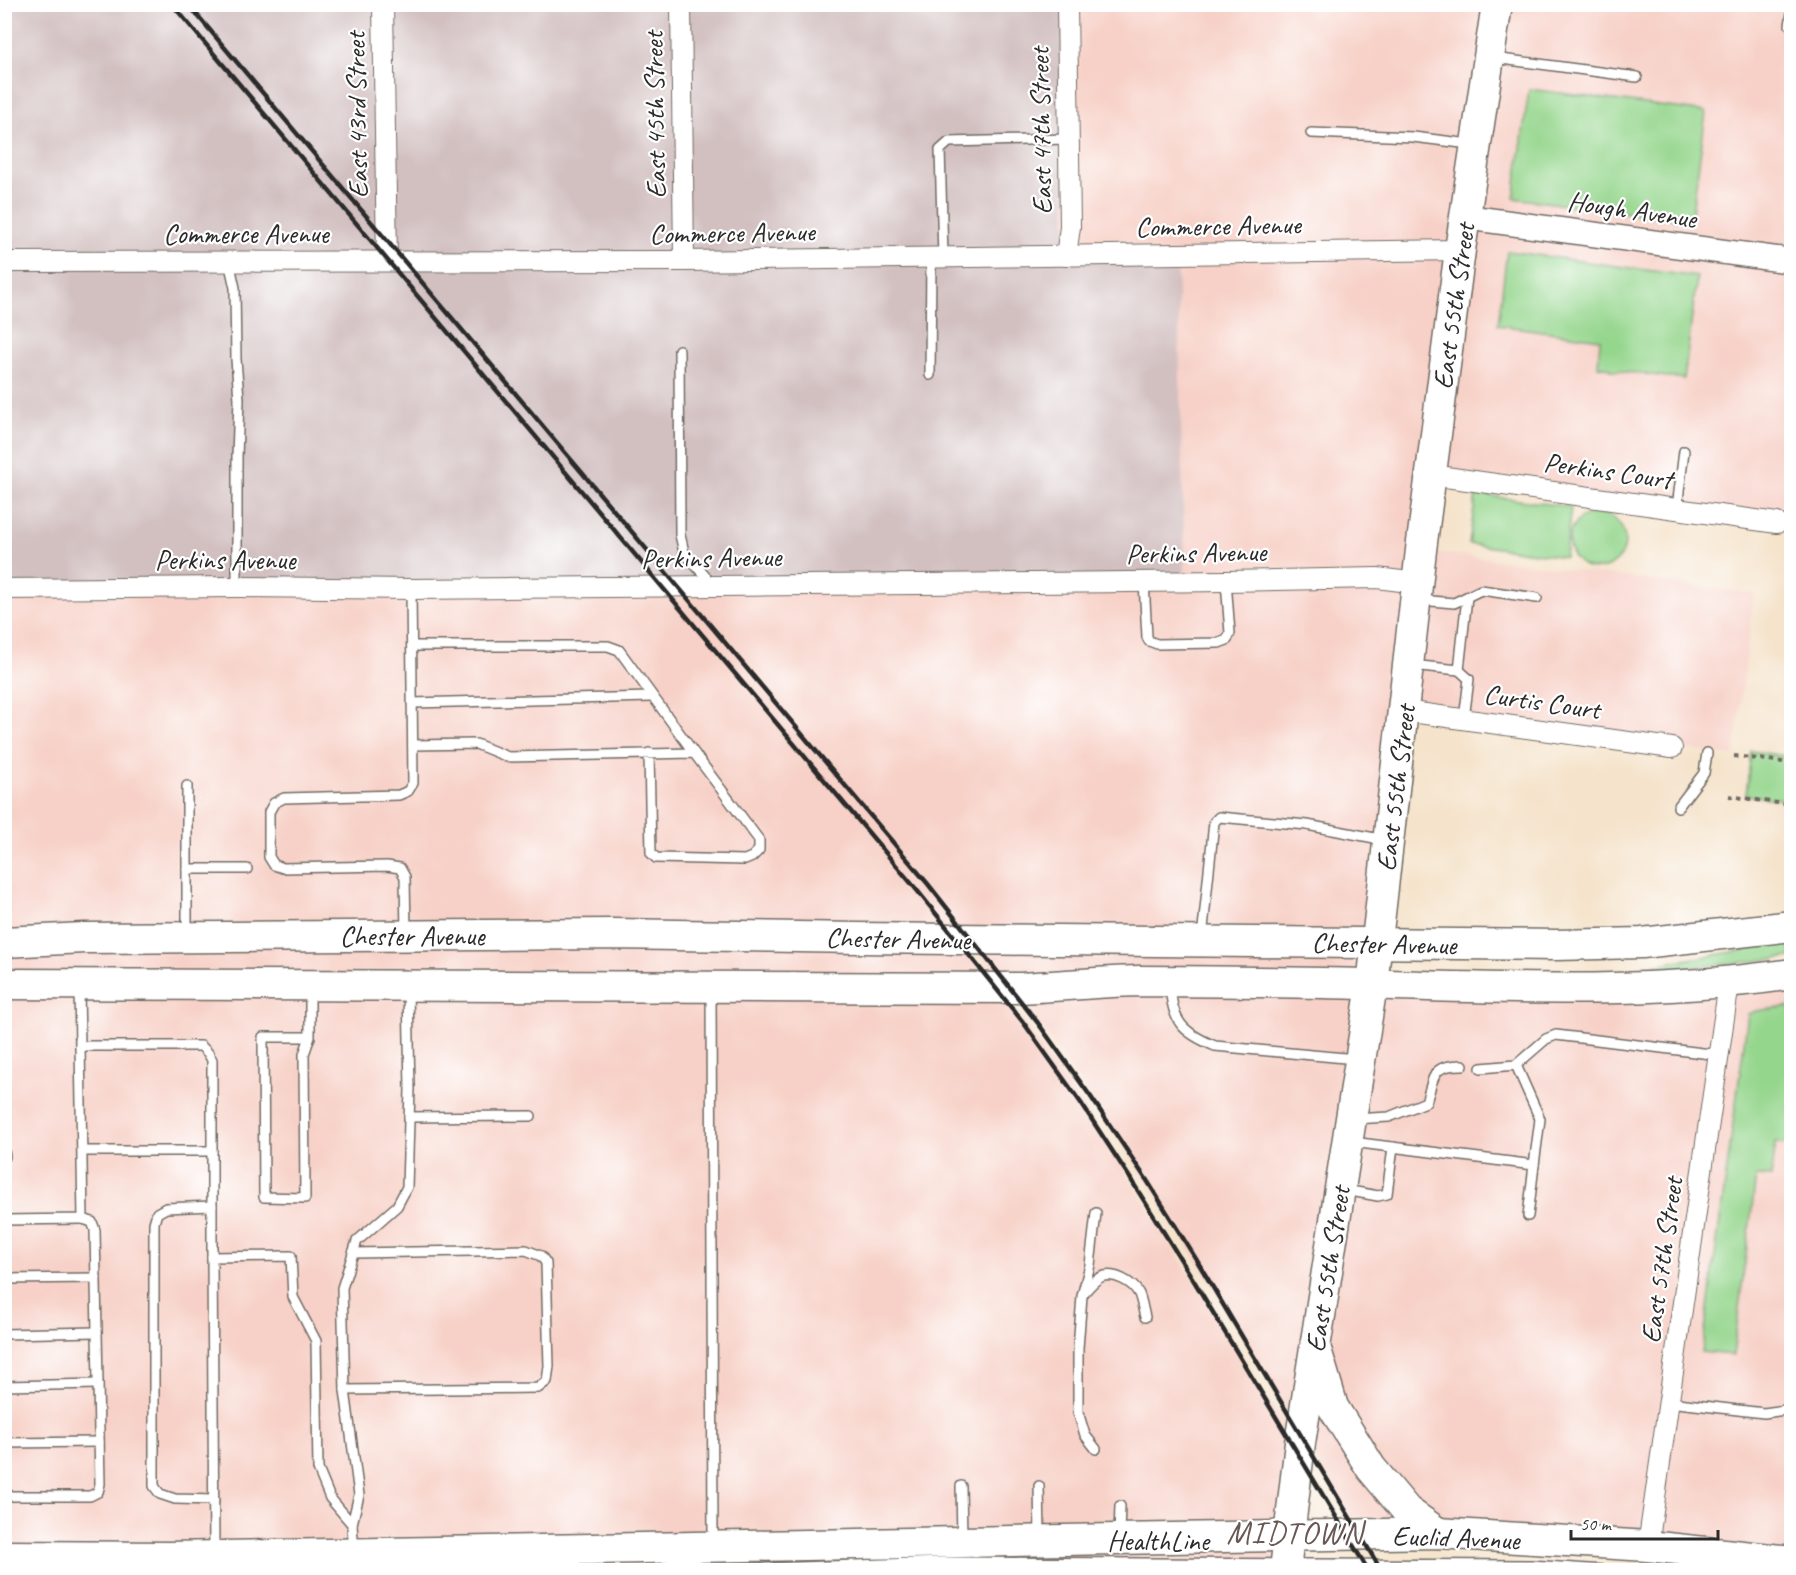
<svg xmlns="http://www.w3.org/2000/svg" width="1796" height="1575" viewBox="0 0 1796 1575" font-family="Caveat,sans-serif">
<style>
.built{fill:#f7d1c7}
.industrial{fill:#d2bfc0}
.green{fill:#95d68d;stroke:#60805c;stroke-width:1.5}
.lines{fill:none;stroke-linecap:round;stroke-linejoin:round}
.service-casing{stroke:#726b63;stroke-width:12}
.minor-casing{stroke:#726b63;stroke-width:22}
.tertiary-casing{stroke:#726b63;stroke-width:27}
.primary-casing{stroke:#726b63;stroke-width:33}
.path{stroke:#726b63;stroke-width:4;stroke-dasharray:4.5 4.5;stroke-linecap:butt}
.service{stroke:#fff;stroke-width:9}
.minor{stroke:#fff;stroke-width:20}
.tertiary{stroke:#fff;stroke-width:24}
.primary{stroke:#fff;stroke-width:30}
.rail{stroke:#2b2b2b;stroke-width:4.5}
.labels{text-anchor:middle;stroke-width:4.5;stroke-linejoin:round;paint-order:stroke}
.street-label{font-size:28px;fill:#2b2b2b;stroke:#fff}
.quarter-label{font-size:32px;letter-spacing:1.5px;fill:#695854;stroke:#fff}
</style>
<rect width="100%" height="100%" fill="#fff"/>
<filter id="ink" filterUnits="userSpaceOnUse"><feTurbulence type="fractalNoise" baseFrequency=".0167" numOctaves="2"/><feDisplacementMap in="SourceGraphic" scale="12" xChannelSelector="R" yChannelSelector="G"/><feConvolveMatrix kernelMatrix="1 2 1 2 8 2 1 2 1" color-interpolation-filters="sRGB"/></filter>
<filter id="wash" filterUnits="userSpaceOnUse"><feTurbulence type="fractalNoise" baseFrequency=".008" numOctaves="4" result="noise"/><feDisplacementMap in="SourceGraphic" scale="24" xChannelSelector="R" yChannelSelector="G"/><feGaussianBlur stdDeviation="1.35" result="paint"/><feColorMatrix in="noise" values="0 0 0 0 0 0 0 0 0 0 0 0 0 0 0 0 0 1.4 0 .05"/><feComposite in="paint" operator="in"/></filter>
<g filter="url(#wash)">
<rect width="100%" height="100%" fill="#f5e3cb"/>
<path class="built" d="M 1067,5 L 1791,5 L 1791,516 L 1777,523 L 1431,476 L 1421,550 L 1754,594 L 1734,756 L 1404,711 L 1372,984 L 1791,974 L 1791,1561 L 1362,1535 L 1196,1259 L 1148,1182 L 1091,1097 L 1038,1023 L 1010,988 L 923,897 L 1023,1022 L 1081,1103 L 1130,1178 L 1263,1394 L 1300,1443 L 1285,1570 L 5,1570 L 4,589 L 1066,256 Z"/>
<path class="industrial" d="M 4,5 L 1067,5 L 1066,255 L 1177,254 L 1185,581 L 5,589 Z"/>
<g class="green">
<path d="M 1529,89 L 1706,112 L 1691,221 L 1514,198 Z"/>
<path d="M 1507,251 L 1697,277 L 1684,379 L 1611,370 L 1611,368 L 1598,366 L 1600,339 L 1498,325 Z"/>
<path d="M 1476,494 L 1571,507 L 1565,557 L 1469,544 Z"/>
<circle cx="1597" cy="541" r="28"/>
<path d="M 1751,751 L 1791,757 L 1791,801 L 1746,795 Z"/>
<path d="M 1791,942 L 1791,957 L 1738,963 L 1643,971 L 1643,967 Z"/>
<path d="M 1791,1006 L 1791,1145 L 1776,1143 L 1771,1177 L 1756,1176 L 1733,1355 L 1702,1352 L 1748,1014 L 1756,1011 Z"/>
</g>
</g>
<g filter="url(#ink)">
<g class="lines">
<defs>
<g id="service">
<path d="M 1790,25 L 1792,13"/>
<path d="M 1494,58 L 1637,77"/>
<path d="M 1311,133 L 1413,137 L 1470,144"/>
<path d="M 943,257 L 940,150 L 949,142 L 1069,139"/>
<path d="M 229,261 L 235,288 L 236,359 L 239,399 L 237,457 L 237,587"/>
<path d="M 679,350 L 680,535 L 684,552 L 712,584"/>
<path d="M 930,375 L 931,258"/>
<path d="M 1677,508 L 1684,451"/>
<path d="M 1144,582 L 1147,637 L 1149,641 L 1157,644 L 1219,643 L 1227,640 L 1230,633 L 1226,581"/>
<path d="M 1420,600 L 1454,603 L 1481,590 L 1537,598"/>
<path d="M 412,646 L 608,646 L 619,650 L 694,753"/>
<path d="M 1411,665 L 1459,670 L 1467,597"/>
<path d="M 1459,670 L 1469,679 L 1464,719"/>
<path d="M 412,703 L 652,697"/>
<path d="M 413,745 L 476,744 L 508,757 L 694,753 L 759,840 L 759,850 L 752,857 L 745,860 L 656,858 L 651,853 L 649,753"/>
<path d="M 1678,807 L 1704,773 L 1707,753"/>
<path d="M 187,869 L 247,869"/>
<path d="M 406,933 L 405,877 L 400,868 L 387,866 L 283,868 L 274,865 L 269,857 L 269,812 L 274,803 L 284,798 L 399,795 L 408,791 L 413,783 L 411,589"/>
<path d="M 187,934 L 187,786"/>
<path d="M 1202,938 L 1214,822 L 1219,817 L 1307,825 L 1385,840"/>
<path d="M 1170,984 C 1172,1021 1181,1032 1215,1046 L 1356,1059"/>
<path d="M 310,990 L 310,1037 L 304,1054 L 305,1198 L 264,1197 L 263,1037 L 310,1037"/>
<path d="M 711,992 L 713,1542"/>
<path d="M 80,1046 L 201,1046 L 208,1053 L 212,1060 L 212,1151 L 83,1151"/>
<path d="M 1516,1065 L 1540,1119 L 1534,1165"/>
<path d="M 1481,1068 L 1516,1065 L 1546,1039 L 1556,1035 L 1719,1055"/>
<path d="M 409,1117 L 531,1116"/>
<path d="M 1354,1119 L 1389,1117 L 1426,1102 C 1435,1075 1431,1065 1463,1065"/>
<path d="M 1352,1142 L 1534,1165 L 1528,1216"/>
<path d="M 4,1151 L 5,1157"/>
<path d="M 212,1151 L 212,1257"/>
<path d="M 1345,1190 L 1378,1196 L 1387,1194 L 1393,1147"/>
<path d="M 212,1206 L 166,1208 L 157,1213 L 154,1223 L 154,1486 L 160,1494 L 175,1499 L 214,1500"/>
<path d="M 1096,1213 L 1090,1265 L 1082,1296 L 1078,1348 L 1078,1412 L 1085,1435 L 1096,1449"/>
<path d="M 4,1220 L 83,1219 L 79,988"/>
<path d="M 4,1279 L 96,1278"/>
<path d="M 1083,1294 C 1088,1288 1094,1280 1101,1277 C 1114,1272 1133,1282 1139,1294 C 1142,1301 1143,1310 1145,1317"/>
<path d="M 4,1334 L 97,1332"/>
<path d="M 4,1386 L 98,1384"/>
<path d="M 345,1390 L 538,1388 L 547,1381 L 549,1366 L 546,1263 L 541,1256 L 526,1250 L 353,1253"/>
<path d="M 1669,1402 L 1764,1413 L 1792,1409"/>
<path d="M 4,1443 L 99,1442"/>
<path d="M 961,1486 L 962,1537"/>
<path d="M 1039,1486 L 1040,1536"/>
<path d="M 4,1496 L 90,1496 L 98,1492 L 100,1484 L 95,1230 L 92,1222 L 83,1219"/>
<path d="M 352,1524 L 359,1495 L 345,1390 L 342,1288 L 357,1241 L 397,1206 L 407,1187 L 410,1089 L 408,991"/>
<path d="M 1119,1535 L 1120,1506"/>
<path d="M 214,1551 L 212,1257 L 291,1256 L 293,1297 L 316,1341 L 318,1469 L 330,1498 L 352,1524 L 355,1570"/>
<path d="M 713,1570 L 944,1562 L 1531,1565 L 1603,1570"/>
</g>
<g id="minor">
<path d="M 383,4 L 387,261"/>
<path d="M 681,4 L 684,261"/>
<path d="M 1066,256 L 1070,227 L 1067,4"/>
<path d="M 4,262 L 684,261 L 1460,250"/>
<path d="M 1431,475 L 1777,523"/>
<path d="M 4,589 L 237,587 L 411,589 L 1226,581 L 1377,578 L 1417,583"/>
<path d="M 1404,711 L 1672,748"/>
<path d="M 1648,1546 L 1729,983"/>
</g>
<path id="tertiary" d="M 1465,217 L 1792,261"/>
<g id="primary">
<path d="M 4,942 L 84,938 L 613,934 L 857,938 L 1556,945 L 1642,943 L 1792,926"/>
<path d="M 4,984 L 1020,988 C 1059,986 1099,982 1138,981 C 1200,981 1262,982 1324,983 C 1480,987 1637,997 1792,974"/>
<path d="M 1317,1353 L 1333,1407 L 1371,1468 L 1407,1511 L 1438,1533"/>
<path d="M 4,1556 L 168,1557 L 1438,1533 L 1648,1546 L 1792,1561"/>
<path d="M 1285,1570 L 1300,1443 L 1372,985 L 1421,550 L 1460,250 L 1497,4"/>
</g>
</defs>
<use href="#service" class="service-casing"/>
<use href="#minor" class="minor-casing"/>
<use href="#tertiary" class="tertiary-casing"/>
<use href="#primary" class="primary-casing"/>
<g class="path">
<path d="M 1734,756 L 1792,763"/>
<path d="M 1729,796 L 1792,805"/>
</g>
<use href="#service" class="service"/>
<use href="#minor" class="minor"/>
<use href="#tertiary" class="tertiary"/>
<use href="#primary" class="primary"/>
<g class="rail">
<path d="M 172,4 L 916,889 L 1023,1022 L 1081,1103 L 1130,1178 L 1191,1276 L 1368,1570"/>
<path d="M 188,4 L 928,884 L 1038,1023 L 1091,1097 L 1148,1182 L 1196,1259 L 1381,1570"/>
</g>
</g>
</g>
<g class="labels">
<g class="street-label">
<text transform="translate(356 115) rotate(-91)" y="10">East 43rd Street</text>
<text transform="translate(654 115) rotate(-91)" y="10">East 45th Street</text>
<text transform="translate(1040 131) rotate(-91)" y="10">East 47th Street</text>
<text transform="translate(1632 209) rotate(8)" y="10">Hough Avenue</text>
<text transform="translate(1218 225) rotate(-1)" y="10">Commerce Avenue</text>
<text transform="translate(732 232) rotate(-1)" y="10">Commerce Avenue</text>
<text x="246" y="243">Commerce Avenue</text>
<text transform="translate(1453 306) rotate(-82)" y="10">East 55th Street</text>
<text transform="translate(1608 470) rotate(8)" y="10">Perkins Court</text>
<text transform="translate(1196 552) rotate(-1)" y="10">Perkins Avenue</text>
<text transform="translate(711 557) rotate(-1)" y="10">Perkins Avenue</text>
<text x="225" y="569">Perkins Avenue</text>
<text transform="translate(1542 701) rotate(8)" y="10">Curtis Court</text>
<text transform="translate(1395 788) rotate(-83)" y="10">East 55th Street</text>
<text x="412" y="945">Chester Avenue</text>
<text transform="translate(898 938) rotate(1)" y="10">Chester Avenue</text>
<text transform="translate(1384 943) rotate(1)" y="10">Chester Avenue</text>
<text transform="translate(1661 1260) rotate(-82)" y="10">East 57th Street</text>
<text transform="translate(1327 1269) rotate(-81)" y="10">East 55th Street</text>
<text transform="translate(1456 1537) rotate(2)" y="10">Euclid Avenue</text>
<text x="1158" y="1550">HealthLine</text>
</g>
<g class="quarter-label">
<text x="1295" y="1543">MIDTOWN</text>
</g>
</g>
<rect width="1796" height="1575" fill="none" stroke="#fff" stroke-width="24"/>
<path d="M1571 1530v9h147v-9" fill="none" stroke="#2b2b2b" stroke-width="3"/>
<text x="1580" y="1530" font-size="18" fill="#2b2b2b" stroke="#ffffff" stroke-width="4.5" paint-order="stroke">50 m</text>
</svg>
